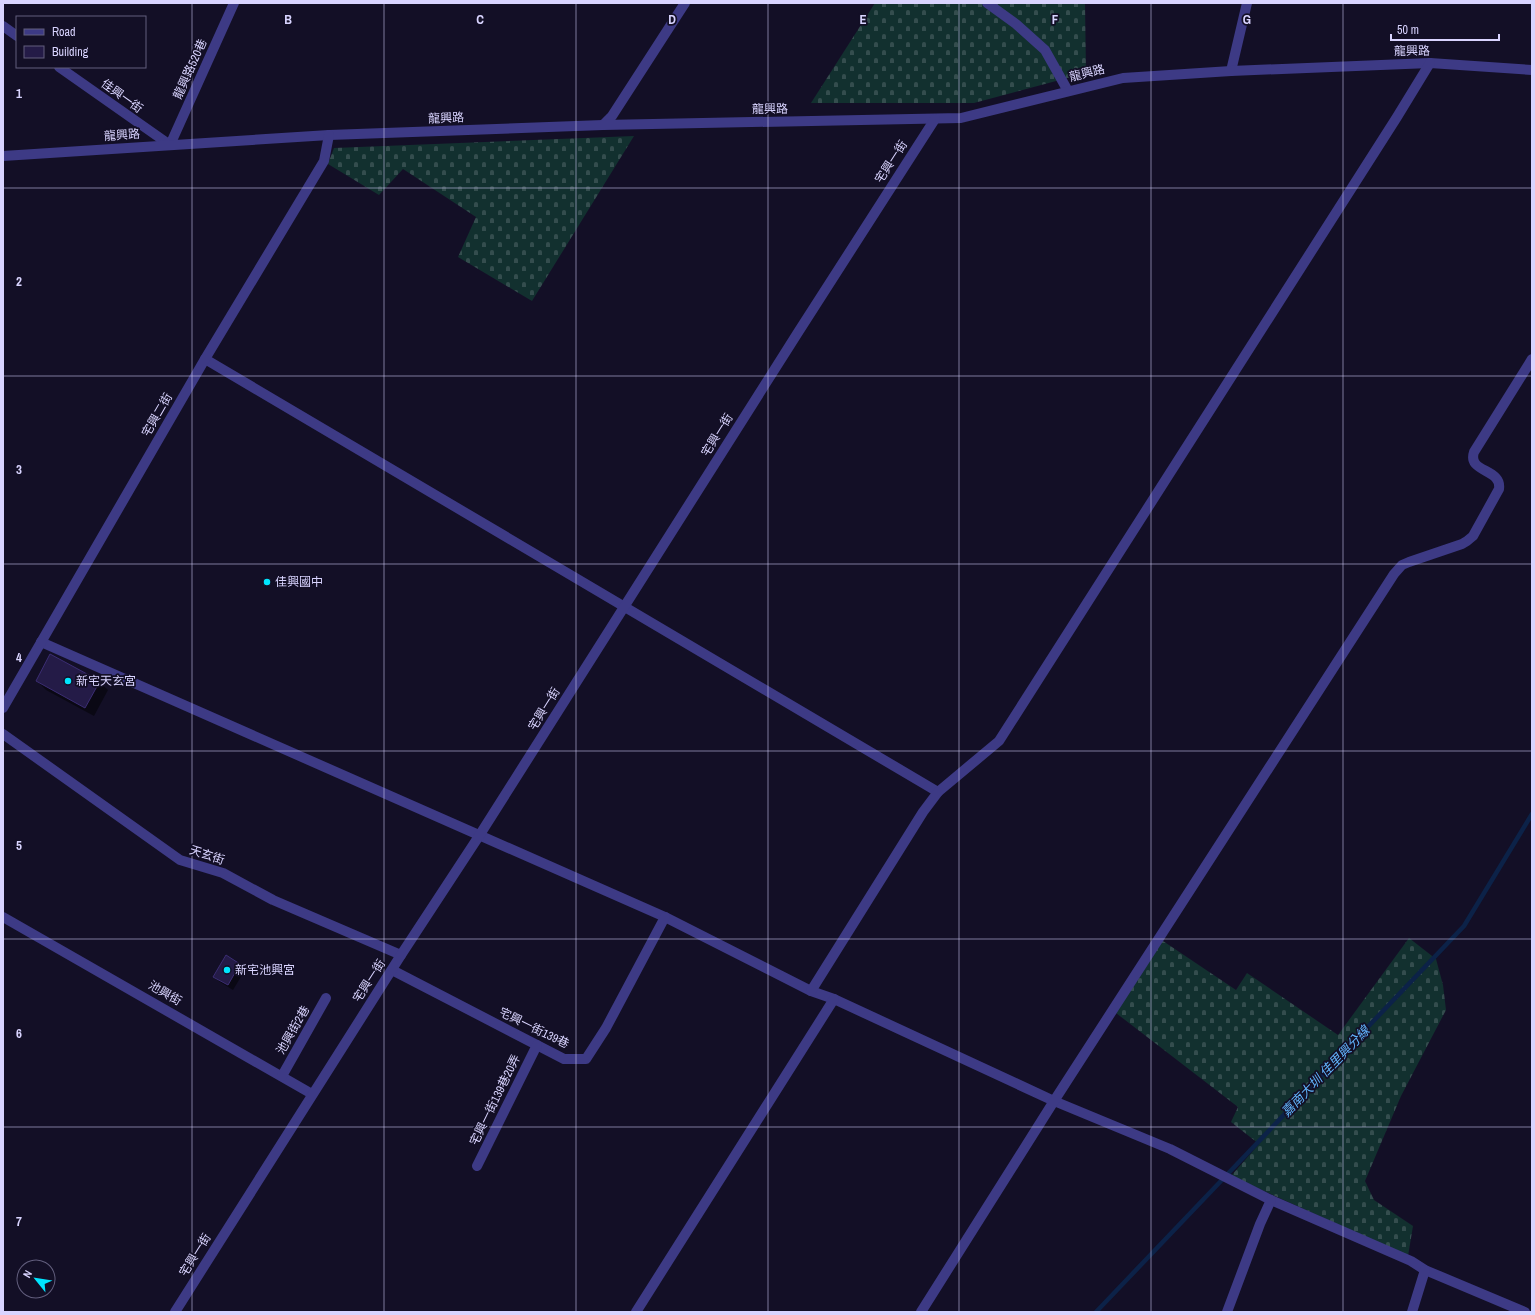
<svg xmlns="http://www.w3.org/2000/svg" width="1535" height="1315" viewBox="0 0 1535 1315" font-family="'Archivo Narrow','Noto Sans TC',sans-serif">
<style>
.cemetery{fill:url(#cemetery-stones)}
.shadow{fill:#0007}
.lines{fill:none;stroke-linecap:round;stroke-linejoin:round}
.stream{stroke:#0c2248;stroke-width:4.5}
.building{fill:#241b47;stroke:#3b2d73}
.minor{stroke:#3d3a85;stroke-width:10}
.grid{fill:none;stroke:#d9d4ff;stroke-width:1;stroke-opacity:0.55}
.poi-dot{fill:#00e5ff;stroke:#130f26;stroke-width:1.5}
.labels{text-anchor:middle;stroke-width:3.5;stroke-linejoin:round;paint-order:stroke}
.street-label{font-size:12px;fill:#d9d4ff;stroke:#130f26}
.poi-label{font-size:12px;fill:#d9d4ff;stroke:#130f26;text-anchor:start}
.water-label{font-size:13px;font-style:italic;fill:#62b6ff;stroke:#130f26}
.grid-label{font-size:13px;text-anchor:middle;font-weight:bold;fill:#d9d4ff;stroke:#130f26;stroke-width:3.5;stroke-linejoin:round;paint-order:stroke}
</style>
<defs>
<pattern id="cemetery-stones" width="16" height="16" patternUnits="userSpaceOnUse"><rect width="16" height="16" fill="#12302f"/><path d="M2 7V4a2 2 0 0 1 4 0v3zM10 15v-3a2 2 0 0 1 4 0v3z" fill="#344d4e"/></pattern>
</defs>
<rect width="100%" height="100%" fill="#130f26"/>
<g class="cemetery">
<path d="M 875,3 L 1085,3 L 1086,73 L 974,103 L 811,103 Z"/>
<path d="M 634,136 L 532,301 L 458,257 L 476,217 L 403,169 L 379,195 L 328,164 L 334,148 Z"/>
<path d="M 1409,938 L 1436,959 L 1443,985 L 1446,1010 L 1401,1096 L 1365,1181 L 1374,1200 L 1413,1226 L 1408,1256 L 1231,1176 L 1259,1144 L 1231,1122 L 1238,1107 L 1116,1013 L 1160,939 L 1236,990 L 1247,973 L 1338,1035 Z"/>
</g>
<g class="shadow">
<path d="M 37,681 L 99,682 L 108,690 L 94,716 L 46,690 Z"/>
<path d="M 226,956 L 240,965 L 245,970 L 233,990 L 220,982 L 214,977 Z"/>
</g>
<g class="lines">
<path class="stream" d="M 1096,1312 L 1464,926 L 1532,814"/>
</g>
<g class="building">
<path d="M 50,654 L 100,681 L 85,708 L 36,681 Z"/>
<path d="M 226,955 L 240,964 L 228,985 L 213,977 Z"/>
</g>
<g class="lines">
<g class="minor">
<path d="M 987,3 L 1016,24 L 1045,50 L 1068,91"/>
<path d="M 3,26 L 17,36"/>
<path d="M 59,67 L 170,145 L 234,3"/>
<path d="M 1231,71 L 1247,3"/>
<path d="M 603,125 L 612,116 L 685,3"/>
<path d="M 3,156 L 329,135 L 603,125 L 961,118 L 1123,78 L 1231,71 L 1430,63 L 1532,70"/>
<path d="M 205,359 L 938,792"/>
<path d="M 41,642 L 665,917 L 811,991 L 834,999 L 1054,1101 L 1170,1149 L 1271,1200 L 1411,1261 L 1425,1270 L 1525,1312"/>
<path d="M 3,708 L 205,359 L 324,161 L 329,135"/>
<path d="M 3,734 L 180,860 L 223,873 L 273,900 L 401,955"/>
<path d="M 3,917 L 312,1094"/>
<path d="M 392,970 L 564,1059 L 586,1059 L 606,1028 L 665,917"/>
<path d="M 811,991 L 923,812 L 938,792 L 999,741 L 1397,117 L 1430,63"/>
<path d="M 282,1076 L 326,998"/>
<path d="M 477,1166 L 537,1045"/>
<path d="M 175,1312 L 401,955 L 479,836 L 797,334 L 935,119"/>
<path d="M 636,1312 L 834,999"/>
<path d="M 921,1312 L 1054,1101 L 1394,574 L 1402,565 L 1409,562 L 1462,544 L 1467,541 L 1473,536 L 1499,489 C 1502,468 1467,473 1474,452 L 1532,359"/>
<path d="M 1227,1312 L 1260,1224 L 1271,1200"/>
<path d="M 1412,1312 L 1425,1270"/>
</g>
</g>
<path class="grid" d="M 192,3 L 192,1312M 384,3 L 384,1312M 576,3 L 576,1312M 768,3 L 768,1312M 959,3 L 959,1312M 1151,3 L 1151,1312M 1343,3 L 1343,1312M 3,188 L 1532,188M 3,376 L 1532,376M 3,564 L 1532,564M 3,751 L 1532,751M 3,939 L 1532,939M 3,1127 L 1532,1127"/>
<g class="poi-dot">
<circle cx="267" cy="582" r="4"/>
<circle cx="68" cy="681" r="4"/>
<circle cx="227" cy="970" r="4"/>
</g>
<g class="labels">
<g class="street-label">
<text transform="translate(1412 51) rotate(-1)" y="4">龍興路</text>
<text transform="translate(190 69) rotate(-66)" y="4">龍興路520巷</text>
<text transform="translate(1087 73) rotate(-14)" y="4">龍興路</text>
<text transform="translate(122 96) rotate(36)" y="4">佳興一街</text>
<text transform="translate(770 109) rotate(-1)" y="4">龍興路</text>
<text transform="translate(446 118) rotate(-2)" y="4">龍興路</text>
<text transform="translate(122 135) rotate(-4)" y="4">龍興路</text>
<text transform="translate(891 162) rotate(-57)" y="4">宅興一街</text>
<text transform="translate(157 415) rotate(-60)" y="4">宅興二街</text>
<text transform="translate(717 435) rotate(-58)" y="4">宅興一街</text>
<text transform="translate(544 709) rotate(-58)" y="4">宅興一街</text>
<text transform="translate(207 855) rotate(18)" y="4">天玄街</text>
<text transform="translate(369 981) rotate(-57)" y="4">宅興一街</text>
<text transform="translate(165 993) rotate(30)" y="4">池興街</text>
<text transform="translate(534 1028) rotate(26)" y="4">宅興一街139巷</text>
<text transform="translate(293 1030) rotate(-60)" y="4">池興街2巷</text>
<text transform="translate(495 1100) rotate(-64)" y="4">宅興一街139巷20弄</text>
<text transform="translate(195 1255) rotate(-58)" y="4">宅興一街</text>
</g>
<g class="poi-label">
<text x="275" y="586">佳興國中</text>
<text x="76" y="685">新宅天玄宮</text>
<text x="235" y="974">新宅池興宮</text>
</g>
<g class="water-label">
<text transform="translate(1325 1071) rotate(-46)" y="5">嘉南大圳 佳里興分線</text>
</g>
</g>
<g class="grid-label">
<text x="288" y="24">B</text>
<text x="480" y="24">C</text>
<text x="672" y="24">D</text>
<text x="863" y="24">E</text>
<text x="1055" y="24">F</text>
<text x="1247" y="24">G</text>
<text x="19" y="98">1</text>
<text x="19" y="286">2</text>
<text x="19" y="474">3</text>
<text x="19" y="662">4</text>
<text x="19" y="850">5</text>
<text x="19" y="1038">6</text>
<text x="19" y="1226">7</text>
</g>
<rect width="1535" height="1315" fill="none" stroke="#d9d4ff" stroke-width="8"/>
<rect x="16" y="16" width="130" height="52" fill="#130f26" stroke="#625e7d"/>
<rect x="24" y="29" width="20" height="6" fill="#3d3a85" stroke="#625e7d"/>
<text x="52" y="36" font-size="12" fill="#d9d4ff">Road</text>
<rect x="24" y="46" width="20" height="12" fill="#241b47" stroke="#625e7d"/>
<text x="52" y="56" font-size="12" fill="#d9d4ff">Building</text>
<g transform="translate(36 1279) rotate(300)"><circle r="19" fill="#130f26" stroke="#625e7d"/>
<path d="M0-3L7 15L0 10L-7 15Z" fill="#00e5ff"/>
<text y="-6" font-size="11" font-weight="bold" text-anchor="middle" fill="#d9d4ff">N</text>
</g>
<path d="M1391 34v6h108v-6" fill="none" stroke="#d9d4ff" stroke-width="2"/>
<text x="1397" y="34" font-size="12" fill="#d9d4ff" stroke="#130f26" stroke-width="3" paint-order="stroke">50 m</text>
</svg>
